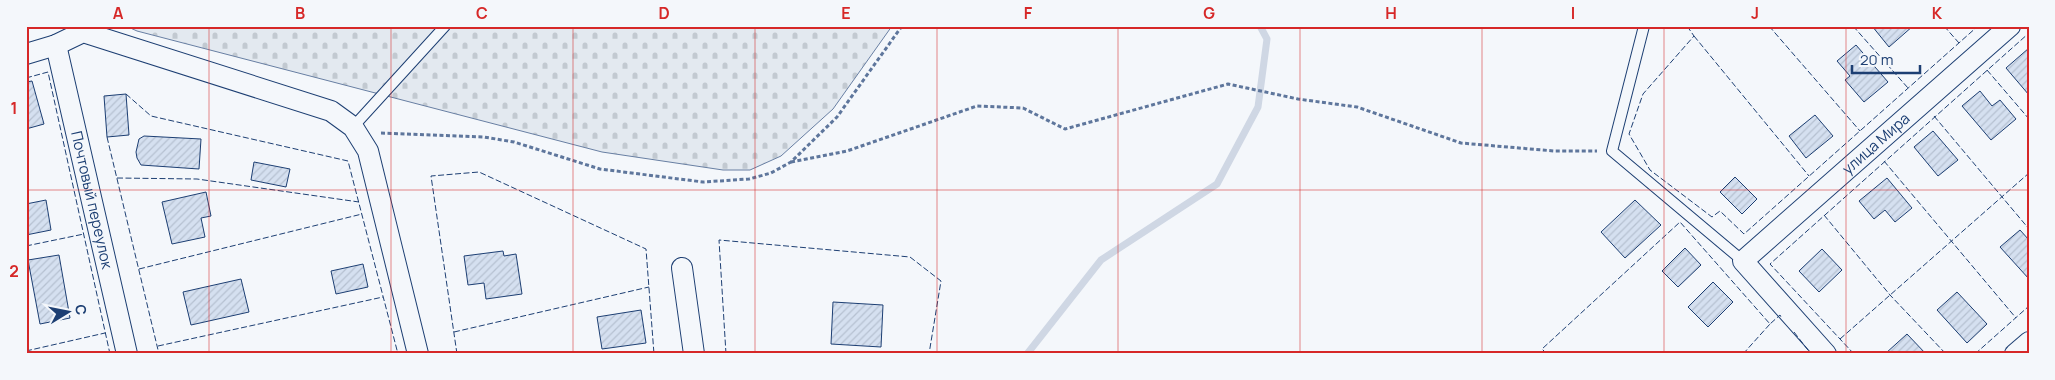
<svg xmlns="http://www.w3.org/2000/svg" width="2055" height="380" viewBox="0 0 2055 380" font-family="Manrope,sans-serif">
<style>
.cemetery{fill:url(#cemetery-stones);stroke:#687fa3}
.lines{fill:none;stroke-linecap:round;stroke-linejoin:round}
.stream{stroke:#cfd7e4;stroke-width:7}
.building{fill:url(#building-hatch);stroke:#1d3f73}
.service-casing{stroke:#1d3f73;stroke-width:12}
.minor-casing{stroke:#1d3f73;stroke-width:22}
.path{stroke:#5e769c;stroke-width:3;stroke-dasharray:4 2.5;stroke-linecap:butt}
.service{stroke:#f4f7fb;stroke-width:10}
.minor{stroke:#f4f7fb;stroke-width:20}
.fence{stroke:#1d3f73;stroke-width:1;stroke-dasharray:6 2.5;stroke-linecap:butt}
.grid{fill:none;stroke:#d62828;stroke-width:1;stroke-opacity:0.55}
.labels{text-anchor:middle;stroke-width:4;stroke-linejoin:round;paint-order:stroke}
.street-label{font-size:15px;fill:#1d3f73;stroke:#f4f7fb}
.neatline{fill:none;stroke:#d62828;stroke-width:2}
.grid-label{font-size:16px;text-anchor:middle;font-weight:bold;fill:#d62828}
</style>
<defs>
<pattern id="cemetery-stones" width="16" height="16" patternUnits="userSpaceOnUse" patternTransform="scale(1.25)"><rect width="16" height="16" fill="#e3e9f0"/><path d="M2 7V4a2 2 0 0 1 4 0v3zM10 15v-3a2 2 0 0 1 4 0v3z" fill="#c2c9d1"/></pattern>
<pattern id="building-hatch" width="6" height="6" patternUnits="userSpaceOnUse" patternTransform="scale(1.25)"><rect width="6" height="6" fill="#d5e0f0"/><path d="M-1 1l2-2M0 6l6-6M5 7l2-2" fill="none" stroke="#b6c1d1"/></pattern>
</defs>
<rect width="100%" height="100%" fill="#f4f7fb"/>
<path class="cemetery" d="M 126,26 L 892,26 L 833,109 L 781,156 L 750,170 L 723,170 L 602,152 L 137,31 Z"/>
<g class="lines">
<path class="stream" d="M 1027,354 L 1101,260 L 1217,184 L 1258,107 L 1267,39 L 1260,26"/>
</g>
<g class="building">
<path d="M 1872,26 L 1913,26 L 1889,47 Z"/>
<path d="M 1856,45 L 1888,82 L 1864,102 L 1845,80 L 1850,76 L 1837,61 Z"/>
<path d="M 2029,48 L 2029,95 L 2006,68 Z"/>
<path d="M 32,81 L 44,124 L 26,129 L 26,82 Z"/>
<path d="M 1980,91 L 1992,106 L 2000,100 L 2016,119 L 1991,140 L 1962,106 Z"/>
<path d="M 126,94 L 129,135 L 107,137 L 104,96 Z"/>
<path d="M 1815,115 L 1833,136 L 1806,158 L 1789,136 Z"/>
<path d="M 1933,131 L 1958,160 L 1938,176 L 1914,147 Z"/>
<path d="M 144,136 L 201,139 L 199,169 L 141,165 L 137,158 L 136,152 L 139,139 Z"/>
<path d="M 254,162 L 290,169 L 286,187 L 251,180 Z"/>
<path d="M 1735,177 L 1757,199 L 1742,214 L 1720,192 Z"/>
<path d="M 1887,178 L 1912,208 L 1895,222 L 1885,210 L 1874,219 L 1859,201 Z"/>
<path d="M 206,192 L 211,216 L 201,218 L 205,237 L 172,244 L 162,202 Z"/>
<path d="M 46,200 L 51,230 L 26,235 L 26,204 Z"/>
<path d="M 1635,200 L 1661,225 L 1625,258 L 1601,232 Z"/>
<path d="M 2020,230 L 2029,240 L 2029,279 L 2000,247 Z"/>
<path d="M 1685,248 L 1701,265 L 1678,287 L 1662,271 Z"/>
<path d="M 1822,249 L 1842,270 L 1819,292 L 1799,271 Z"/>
<path d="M 503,251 L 504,256 L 516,254 L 522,294 L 486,299 L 484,283 L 468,285 L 464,256 Z"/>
<path d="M 59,255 L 70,318 L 40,324 L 28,260 Z"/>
<path d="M 363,264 L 368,287 L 336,294 L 331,271 Z"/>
<path d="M 241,279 L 249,312 L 191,325 L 183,292 Z"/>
<path d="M 1713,282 L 1733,302 L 1708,327 L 1688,307 Z"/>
<path d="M 1957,292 L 1987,324 L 1967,343 L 1937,310 Z"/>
<path d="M 833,302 L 883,305 L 881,347 L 831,344 Z"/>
<path d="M 641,310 L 646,343 L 602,349 L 597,317 Z"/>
<path d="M 1907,334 L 1926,354 L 1888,354 L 1886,353 Z"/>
</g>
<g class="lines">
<defs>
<g id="service">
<path d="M 1644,26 L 1612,151 L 1743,261"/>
<path d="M 353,127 L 445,26"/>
</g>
<g id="minor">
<path id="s1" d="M 56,45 L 127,354"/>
<path d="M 26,54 L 56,45 L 83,32 L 331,111 L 353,127 L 368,151 L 418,354"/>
<path d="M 682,268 L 694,354"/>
<path id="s2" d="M 1826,354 L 1743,261 L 2010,26"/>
<path d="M 2015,354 L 2029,342"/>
</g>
</defs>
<use href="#service" class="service-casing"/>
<use href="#minor" class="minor-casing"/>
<g class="path">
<path d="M 381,133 L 484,137 L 514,142 L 600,169 L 703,182 L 749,179 L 771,173 L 791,162 L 837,117 L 902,26"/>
<path d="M 791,162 L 847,151 L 977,106 L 1023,108 L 1065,129 L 1228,84 L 1298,99 L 1357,107 L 1461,143 L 1554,151 L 1597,151"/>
</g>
<use href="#service" class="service"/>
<use href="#minor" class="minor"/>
<g class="fence">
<path d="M 1687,26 L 1694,36 L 1643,94 L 1629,134 L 1650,170 L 1712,217 L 1720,211 L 1744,234 L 1978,26"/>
<path d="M 1769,26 L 1860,131"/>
<path d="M 1853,26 L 1908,88"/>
<path d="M 1944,26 L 1959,43"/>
<path d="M 1694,36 L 1809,176"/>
<path d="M 1987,70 L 2029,119"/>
<path d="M 26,78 L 48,72 L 110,354"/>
<path d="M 126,94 L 151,116 L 348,161 L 398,354"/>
<path d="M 1934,116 L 2029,229"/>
<path d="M 107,137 L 159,354"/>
<path d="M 1884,161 L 2016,318"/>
<path d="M 117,178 L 197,179 L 359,202"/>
<path d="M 1824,215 L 1890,295 L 1946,354"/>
<path d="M 26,246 L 84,234"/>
<path d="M 139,269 L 362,214"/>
<path d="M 454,332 L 649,287"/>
<path d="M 1794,332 L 1811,354"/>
<path d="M 1840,339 L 2029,173"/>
<path d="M 158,346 L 383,297"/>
<path d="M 26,351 L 105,333"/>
<path d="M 457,354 L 431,176 L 479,172 L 646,249 L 654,354"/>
<path d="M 726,354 L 719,240 L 910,257 L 941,281 L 929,354"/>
<path d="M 1547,354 L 1542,349 L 1680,222 L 1770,324 L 1780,315 L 1781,317"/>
<path d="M 1743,354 L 1770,324"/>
<path d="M 1854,354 L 1770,264 L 2029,33"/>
<path d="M 1975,354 L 2029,306"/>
</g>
</g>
<path class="grid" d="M 209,26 L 209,354M 391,26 L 391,354M 573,26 L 573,354M 755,26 L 755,354M 937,26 L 937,354M 1118,26 L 1118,354M 1300,26 L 1300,354M 1482,26 L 1482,354M 1664,26 L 1664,354M 1846,26 L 1846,354M 26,190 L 2029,190"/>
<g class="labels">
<g class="street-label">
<text dy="5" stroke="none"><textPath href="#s2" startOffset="302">улица Мира</textPath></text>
<text dy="5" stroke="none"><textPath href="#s1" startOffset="159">Почтовый переулок</textPath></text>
</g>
</g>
<rect width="2055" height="380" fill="none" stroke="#f4f7fb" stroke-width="55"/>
<g transform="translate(68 312) rotate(80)" stroke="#f4f7fb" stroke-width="4" paint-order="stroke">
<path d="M0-4L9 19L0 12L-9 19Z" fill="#1d3f73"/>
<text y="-8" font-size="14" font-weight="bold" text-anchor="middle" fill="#1d3f73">С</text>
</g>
<path d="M1852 65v8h68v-8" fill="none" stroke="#1d3f73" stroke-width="2.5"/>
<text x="1860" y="65" font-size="15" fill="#1d3f73" stroke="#f4f7fb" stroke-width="4" paint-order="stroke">20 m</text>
<rect x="28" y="28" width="2000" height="324" class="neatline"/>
<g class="grid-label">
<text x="118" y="19">A</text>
<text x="300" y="19">B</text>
<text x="482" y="19">C</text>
<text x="664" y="19">D</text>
<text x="846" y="19">E</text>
<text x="1028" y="19">F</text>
<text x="1209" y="19">G</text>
<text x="1391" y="19">H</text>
<text x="1573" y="19">I</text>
<text x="1755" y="19">J</text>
<text x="1937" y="19">K</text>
<text x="14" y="114">1</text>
<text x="14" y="277">2</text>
</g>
</svg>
